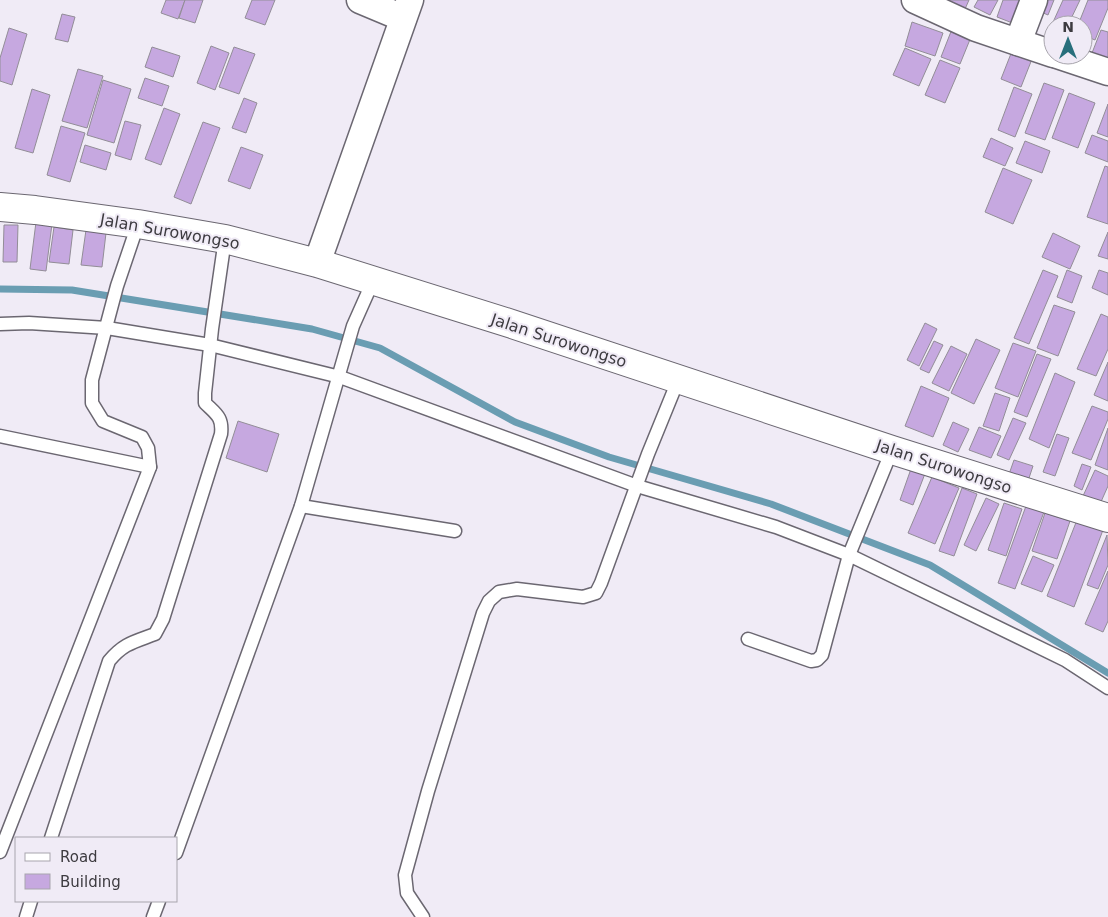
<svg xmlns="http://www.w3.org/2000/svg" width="1108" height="917" viewBox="0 0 1108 917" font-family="'DejaVu Sans',sans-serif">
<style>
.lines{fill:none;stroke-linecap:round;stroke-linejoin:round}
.stream{stroke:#6a9db2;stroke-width:7}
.building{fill:#c6a8e0;stroke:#928d97}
.service-casing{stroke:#6b6771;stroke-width:15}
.minor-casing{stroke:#6b6771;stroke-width:29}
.tertiary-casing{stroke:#6b6771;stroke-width:30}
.service{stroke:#fff;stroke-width:12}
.minor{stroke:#fff;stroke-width:26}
.tertiary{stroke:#fff;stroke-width:28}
.labels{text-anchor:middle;stroke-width:4;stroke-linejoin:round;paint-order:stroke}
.street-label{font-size:16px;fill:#3d3b40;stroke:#f0ebf6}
</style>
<rect width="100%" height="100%" fill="#f0ebf6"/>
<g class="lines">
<path class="stream" d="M 0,289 L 72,290 L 312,329 L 380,348 L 515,422 L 609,457 L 771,504 L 930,565 L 1108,673"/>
</g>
<g class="building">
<path d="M 166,0 L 185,0 L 178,19 L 161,13 Z"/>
<path d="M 185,0 L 203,0 L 195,23 L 179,18 Z"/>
<path d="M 252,0 L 275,0 L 265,25 L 245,18 Z"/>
<path d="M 947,0 L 969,0 L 965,9 Z"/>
<path d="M 978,0 L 998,0 L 990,15 L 974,7 Z"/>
<path d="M 1003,0 L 1024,0 L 1015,24 L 997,17 Z"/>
<path d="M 1037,0 L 1054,0 L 1048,15 L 1034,9 Z"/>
<path d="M 1063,0 L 1080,0 L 1068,25 L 1053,25 L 1053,44 L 1045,40 Z"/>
<path d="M 1088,0 L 1108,0 L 1108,8 L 1095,40 L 1083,35 L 1083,25 L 1078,25 Z"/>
<path d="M 62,14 L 75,17 L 68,42 L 55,39 Z"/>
<path d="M 912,22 L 943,33 L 935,56 L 905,46 Z"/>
<path d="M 9,28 L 27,34 L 12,85 L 0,81 L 0,58 Z"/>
<path d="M 952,29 L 971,37 L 960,64 L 941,57 Z"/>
<path d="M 1101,30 L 1108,32 L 1108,60 L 1092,53 Z"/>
<path d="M 211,46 L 229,53 L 215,90 L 197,83 Z"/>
<path d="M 152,47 L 180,56 L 173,77 L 145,67 Z"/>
<path d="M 234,47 L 255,54 L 239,94 L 219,87 Z"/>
<path d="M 905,48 L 931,59 L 919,86 L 893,75 Z"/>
<path d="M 1012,51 L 1032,59 L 1021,87 L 1001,79 Z"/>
<path d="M 940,60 L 960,68 L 945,103 L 925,95 Z"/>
<path d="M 78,69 L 103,76 L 87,128 L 62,121 Z"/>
<path d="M 145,78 L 169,86 L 162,106 L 138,98 Z"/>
<path d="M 103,80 L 131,89 L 114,143 L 87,135 Z"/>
<path d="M 1044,83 L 1064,90 L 1045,140 L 1025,133 Z"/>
<path d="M 1014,87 L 1032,94 L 1015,137 L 998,130 Z"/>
<path d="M 32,89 L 50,95 L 33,153 L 15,148 Z"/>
<path d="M 1069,93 L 1095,103 L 1078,148 L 1052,138 Z"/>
<path d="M 244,98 L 257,103 L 246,133 L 232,128 Z"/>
<path d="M 1108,104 L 1108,137 L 1097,133 Z"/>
<path d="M 164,108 L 180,114 L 161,165 L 145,159 Z"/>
<path d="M 125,121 L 141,125 L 131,160 L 115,155 Z"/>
<path d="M 203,122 L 220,128 L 191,204 L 174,197 Z"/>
<path d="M 61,126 L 85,133 L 70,182 L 47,175 Z"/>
<path d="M 1092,135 L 1108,141 L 1108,162 L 1085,153 Z"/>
<path d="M 991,138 L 1013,148 L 1005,166 L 983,157 Z"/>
<path d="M 1025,141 L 1050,151 L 1042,173 L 1016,163 Z"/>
<path d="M 85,145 L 111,153 L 106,170 L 80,162 Z"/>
<path d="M 241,147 L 263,155 L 250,189 L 228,181 Z"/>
<path d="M 1105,166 L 1108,167 L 1108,224 L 1087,217 Z"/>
<path d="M 1003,168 L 1032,180 L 1013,224 L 985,212 Z"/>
<path d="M 36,222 L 52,224 L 46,271 L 30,269 Z"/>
<path d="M 4,225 L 18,225 L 17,262 L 3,262 Z"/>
<path d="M 54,227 L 73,230 L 69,264 L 49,262 Z"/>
<path d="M 86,230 L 106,233 L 102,267 L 81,265 Z"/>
<path d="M 1108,232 L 1108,259 L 1098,256 Z"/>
<path d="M 1053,233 L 1080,246 L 1070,269 L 1042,257 Z"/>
<path d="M 1043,270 L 1058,276 L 1029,344 L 1014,338 Z"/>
<path d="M 1067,270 L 1082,276 L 1072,303 L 1057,297 Z"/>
<path d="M 1099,270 L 1108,273 L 1108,295 L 1092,288 Z"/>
<path d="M 1054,305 L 1075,312 L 1058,356 L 1037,348 Z"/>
<path d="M 1101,314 L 1108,317 L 1108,349 L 1096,376 L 1077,369 Z"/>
<path d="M 925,323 L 937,329 L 919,366 L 907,360 Z"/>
<path d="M 976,339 L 1000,350 L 974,404 L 951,393 Z"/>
<path d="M 934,341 L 943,345 L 929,373 L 920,369 Z"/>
<path d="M 1013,343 L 1036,351 L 1018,397 L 995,388 Z"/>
<path d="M 951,346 L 967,354 L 949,391 L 932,383 Z"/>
<path d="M 1037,354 L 1051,359 L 1027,417 L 1014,412 Z"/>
<path d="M 1108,362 L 1108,401 L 1094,395 Z"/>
<path d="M 1055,373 L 1075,382 L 1049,448 L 1029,439 Z"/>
<path d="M 921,386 L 949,398 L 933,437 L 905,426 Z"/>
<path d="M 995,393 L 1010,398 L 999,431 L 983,426 Z"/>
<path d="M 1092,406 L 1108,412 L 1108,419 L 1091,460 L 1072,453 Z"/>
<path d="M 1013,418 L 1026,423 L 1009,460 L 997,455 Z"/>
<path d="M 238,421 L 279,434 L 267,472 L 226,458 Z"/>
<path d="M 953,422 L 969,429 L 958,452 L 943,445 Z"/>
<path d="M 979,427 L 1001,436 L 991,458 L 969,450 Z"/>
<path d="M 1108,428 L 1108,470 L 1095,465 Z"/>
<path d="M 1057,434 L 1069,438 L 1055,476 L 1043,472 Z"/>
<path d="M 1014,460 L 1033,466 L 1027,484 L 1008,477 Z"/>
<path d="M 1082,464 L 1091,467 L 1082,490 L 1074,486 Z"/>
<path d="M 912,466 L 926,471 L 913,505 L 900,500 Z"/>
<path d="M 1095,470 L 1108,476 L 1108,486 L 1100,504 L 1083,496 Z"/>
<path d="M 932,477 L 959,488 L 935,544 L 908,533 Z"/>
<path d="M 962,488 L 977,494 L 954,556 L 939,551 Z"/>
<path d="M 986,498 L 999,504 L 976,551 L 964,545 Z"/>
<path d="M 1004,503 L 1022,509 L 1006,556 L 988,550 Z"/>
<path d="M 1026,506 L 1044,512 L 1015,589 L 998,583 Z"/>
<path d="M 1045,513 L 1070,521 L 1057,559 L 1032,551 Z"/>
<path d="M 1077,520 L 1103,530 L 1074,607 L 1047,596 Z"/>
<path d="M 1107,535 L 1108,565 L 1098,589 L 1087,585 Z"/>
<path d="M 1033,556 L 1054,565 L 1042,592 L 1021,584 Z"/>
<path d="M 1108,571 L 1108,621 L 1103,632 L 1085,624 Z"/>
</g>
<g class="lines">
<defs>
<g id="service">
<path d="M 0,324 L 29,323 L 107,328 L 210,345 L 340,377 L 637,486 L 776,527 L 849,555 L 1065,660 L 1108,688"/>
<path d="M 0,436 L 150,467"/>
<path d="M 301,506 L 455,531"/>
<path d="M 748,639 L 811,661 L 817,660 L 822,655 L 849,555 L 892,450"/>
<path d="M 51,838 L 109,661 C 124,643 134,642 155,634 L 163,619 L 221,434 C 223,417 216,414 205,403 L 205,393 L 212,329 L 225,239"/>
<path d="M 0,852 L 150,467 L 148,448 L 142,437 L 103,421 L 92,403 L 92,380 L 117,286 L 138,224"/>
<path d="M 176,853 L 301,506 L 353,326 L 373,281"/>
<path d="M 26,917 L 31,901"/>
<path d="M 153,917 L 159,901"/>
<path d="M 423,917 L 407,893 L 405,875 L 428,791 L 483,613 L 489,601 L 499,592 L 517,589 L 583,597 L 596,593 L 601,583 L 648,454 L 679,378"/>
</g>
<g id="minor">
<path d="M 360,0 L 403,18"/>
<path d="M 915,0 L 976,28 L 1053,54"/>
<path d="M 1018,42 L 1034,0"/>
<path d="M 1057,55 L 1108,72"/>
<path d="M 317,263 L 410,0"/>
</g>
<path id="tertiary" d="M 0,207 L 35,210 L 138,224 L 225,239 L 317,263 L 512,324 L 892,450 L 1108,518"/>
</defs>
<use href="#service" class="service-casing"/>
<use href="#minor" class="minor-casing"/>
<use href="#tertiary" class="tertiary-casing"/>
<use href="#service" class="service"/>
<use href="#minor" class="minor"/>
<use href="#tertiary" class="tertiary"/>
</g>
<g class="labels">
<g class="street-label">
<text transform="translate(170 231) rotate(10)" y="6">Jalan Surowongso</text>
<text transform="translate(559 340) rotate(18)" y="6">Jalan Surowongso</text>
<text transform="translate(944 466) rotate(18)" y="6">Jalan Surowongso</text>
</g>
</g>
<rect x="15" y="837" width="162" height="65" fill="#f0ebf6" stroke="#a8a5ad"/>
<rect x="25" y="853" width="25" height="8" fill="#ffffff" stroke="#a8a5ad"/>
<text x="60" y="862" font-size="15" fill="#3d3b40">Road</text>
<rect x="25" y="874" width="25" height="15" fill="#c6a8e0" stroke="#a8a5ad"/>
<text x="60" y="887" font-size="15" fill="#3d3b40">Building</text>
<g transform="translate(1068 40)"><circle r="24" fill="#f0ebf6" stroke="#a8a5ad"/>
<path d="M0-4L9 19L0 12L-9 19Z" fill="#286f7c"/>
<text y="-8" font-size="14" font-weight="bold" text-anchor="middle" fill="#3d3b40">N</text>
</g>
</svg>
